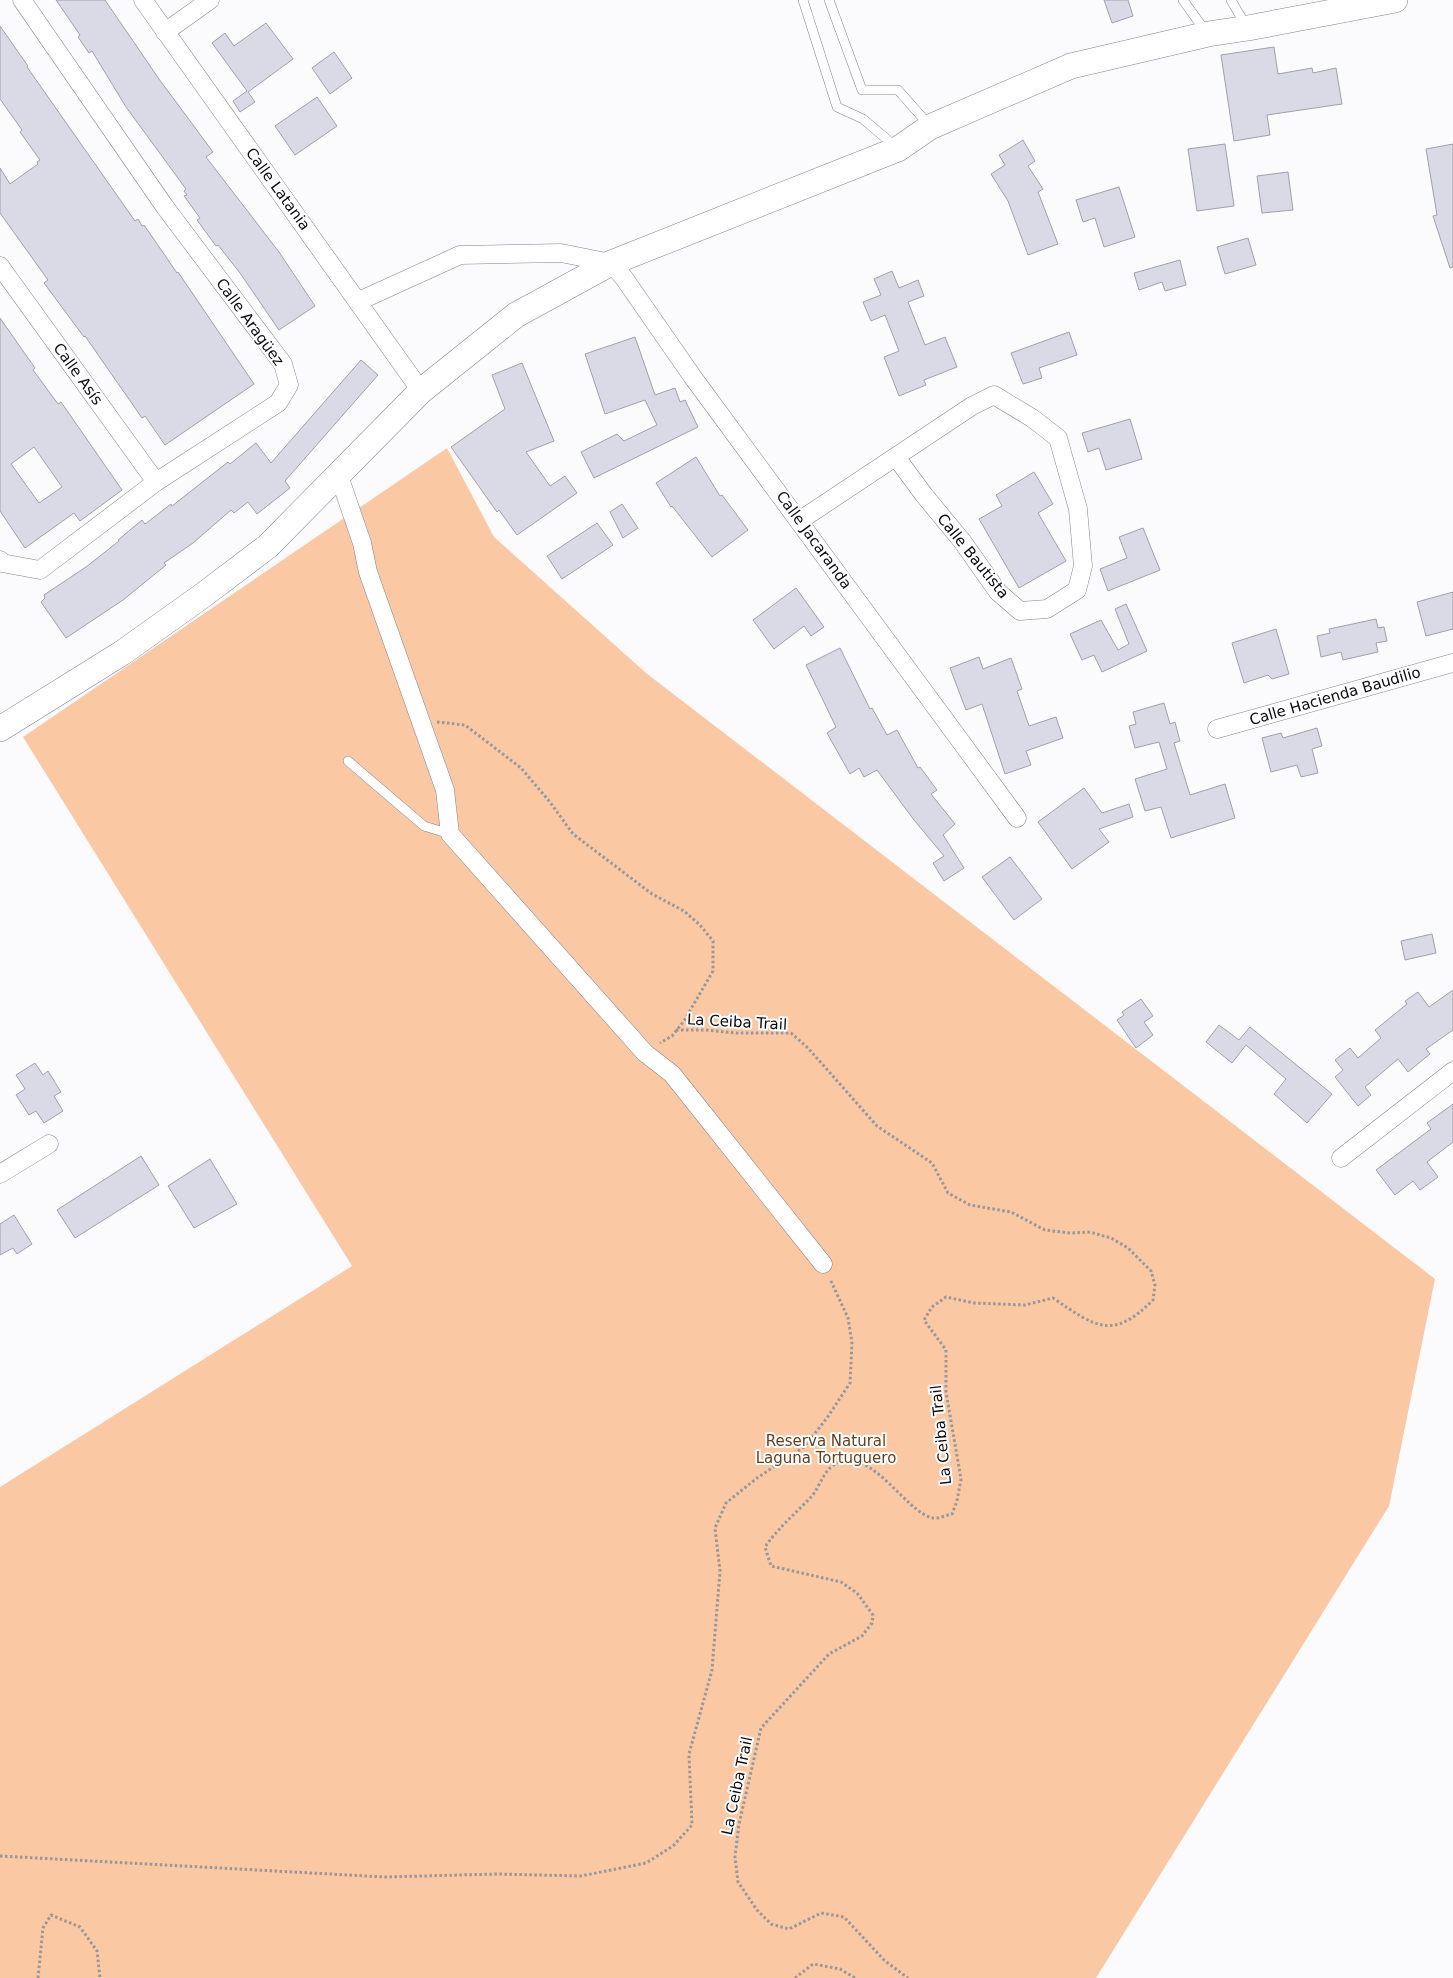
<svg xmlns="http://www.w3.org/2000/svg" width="1453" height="1978" viewBox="0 0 1453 1978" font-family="'DejaVu Sans',sans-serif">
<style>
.green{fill:#fac9a4}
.building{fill:#dadae6;stroke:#a0a0ab;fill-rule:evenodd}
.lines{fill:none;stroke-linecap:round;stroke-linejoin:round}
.lane-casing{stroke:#83848e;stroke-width:10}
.street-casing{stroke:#83848e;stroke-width:19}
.secondary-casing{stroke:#83848e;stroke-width:26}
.path{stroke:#97979a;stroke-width:3;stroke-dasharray:2.5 2.5;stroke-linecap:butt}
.lane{stroke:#fff;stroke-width:9}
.street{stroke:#fff;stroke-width:18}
.secondary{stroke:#fff;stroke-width:25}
.labels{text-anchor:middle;stroke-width:4;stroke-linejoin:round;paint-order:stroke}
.street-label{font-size:15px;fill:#0b0b0f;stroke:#fff}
.park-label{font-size:15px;fill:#663e1b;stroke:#fff}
</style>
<rect width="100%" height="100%" fill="#fbfbfe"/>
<path class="green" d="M 447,448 L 494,537 L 646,673 L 1435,1279 L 1389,1506 L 1096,1978 L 0,1978 L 0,1487 L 352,1266 L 23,737 Z"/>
<g class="building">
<path d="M 56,0 L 105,0 L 159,79 L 213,152 L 206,157 L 279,252 L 315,306 L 279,330 L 240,273 L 218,245 L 216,246 L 197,220 L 200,218 L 184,196 L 187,195 L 184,191 L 186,189 L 126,107 L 92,51 L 89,53 L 78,37 L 80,35 Z"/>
<path d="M 1104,0 L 1128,0 L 1133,16 L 1112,23 Z"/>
<path d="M 266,23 L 293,59 L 248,92 L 255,102 L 240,112 L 233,101 L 247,91 L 212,43 L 225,33 L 234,46 Z"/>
<path d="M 0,26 L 28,66 L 27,67 L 135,221 L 138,219 L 142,226 L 144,225 L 177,273 L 178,272 L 254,384 L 165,445 L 145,416 L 142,418 L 85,336 L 84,337 L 44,283 L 48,280 L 0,213 L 0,168 L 10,184 L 38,164 L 37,162 L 40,160 L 20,132 L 22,130 L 0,99 Z"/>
<path d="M 1274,47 L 1278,74 L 1312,68 L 1313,73 L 1336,68 L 1342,104 L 1267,115 L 1270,135 L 1234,141 L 1221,55 Z"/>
<path d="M 334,52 L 352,78 L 330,94 L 312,68 Z"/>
<path d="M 317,97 L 337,126 L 295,155 L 275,126 Z"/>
<path d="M 1023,140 L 1035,161 L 1028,166 L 1043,189 L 1038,192 L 1058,244 L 1028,255 L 1008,201 L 991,174 L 1005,165 L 999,155 Z"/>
<path d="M 1225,144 L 1234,206 L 1197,211 L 1188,149 Z"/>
<path d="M 1453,144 L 1453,267 L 1450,268 L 1433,216 L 1437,215 L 1426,149 Z"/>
<path d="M 1288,172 L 1293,210 L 1262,213 L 1257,176 Z"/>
<path d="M 1119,187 L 1135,237 L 1104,247 L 1095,218 L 1083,222 L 1076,200 Z"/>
<path d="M 1248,238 L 1256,265 L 1225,274 L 1217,247 Z"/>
<path d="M 1180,260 L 1186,285 L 1165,291 L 1162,282 L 1139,290 L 1134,273 Z"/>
<path d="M 892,271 L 899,288 L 918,280 L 924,296 L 908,302 L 925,345 L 945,337 L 957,367 L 924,380 L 926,385 L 899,396 L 884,357 L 899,351 L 885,315 L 871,321 L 863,302 L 881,295 L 874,279 Z"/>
<path d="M 0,318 L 35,368 L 33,370 L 58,404 L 61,402 L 122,490 L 80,521 L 74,513 L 25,548 L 0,511 ZM 34,447 L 62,487 L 39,503 L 11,464 Z"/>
<path d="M 1069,332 L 1077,355 L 1039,368 L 1042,378 L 1023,384 L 1011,353 Z"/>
<path d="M 635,337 L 655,395 L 675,388 L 680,402 L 685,400 L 698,427 L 594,478 L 581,452 L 617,434 L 624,441 L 657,425 L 645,400 L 605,414 L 585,354 Z"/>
<path d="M 361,360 L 378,375 L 285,481 L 290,488 L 257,514 L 248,502 L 234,513 L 231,510 L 193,543 L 164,563 L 166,565 L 123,600 L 66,638 L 41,602 L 45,598 L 44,595 L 86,567 L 119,541 L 118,540 L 142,520 L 145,524 L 171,504 L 172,506 L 228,462 L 230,464 L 256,443 L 271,463 Z"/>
<path d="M 522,363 L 554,441 L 526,452 L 550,486 L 565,476 L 577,493 L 517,535 L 499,510 L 497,512 L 451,447 L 505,409 L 492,375 Z"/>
<path d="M 1130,419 L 1142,459 L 1106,470 L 1099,448 L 1088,452 L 1082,433 Z"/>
<path d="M 696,457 L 720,496 L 722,495 L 748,530 L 712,557 L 672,506 L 671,507 L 656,483 Z"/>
<path d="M 1034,472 L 1053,504 L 1038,513 L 1066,561 L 1019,588 L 979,519 L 1002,506 L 996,495 Z"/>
<path d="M 622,504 L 638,528 L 623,538 L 610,512 Z"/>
<path d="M 597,523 L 613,545 L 562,579 L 547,556 Z"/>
<path d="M 1143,528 L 1160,570 L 1108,591 L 1100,569 L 1127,558 L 1119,537 Z"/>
<path d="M 796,588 L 824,627 L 811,636 L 804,626 L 774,649 L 753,620 Z"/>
<path d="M 1453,592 L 1453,629 L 1426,636 L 1417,602 Z"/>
<path d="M 1126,604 L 1147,651 L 1102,672 L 1094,655 L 1082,660 L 1070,634 L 1101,620 L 1118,650 L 1129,644 L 1115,609 Z"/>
<path d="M 1376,619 L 1378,628 L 1384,627 L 1387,641 L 1376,643 L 1378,652 L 1343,660 L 1341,652 L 1321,657 L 1317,636 L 1330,633 L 1329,629 Z"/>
<path d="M 1276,629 L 1289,674 L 1272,679 L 1268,675 L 1244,683 L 1232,643 Z"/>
<path d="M 840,648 L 870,709 L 872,708 L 887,735 L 897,730 L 918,768 L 920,767 L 937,790 L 931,794 L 955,824 L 943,835 L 964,868 L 944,881 L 933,863 L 944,856 L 914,820 L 877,770 L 864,777 L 859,768 L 850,774 L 827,733 L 836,727 L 806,665 Z"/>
<path d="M 979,657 L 983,669 L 1011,658 L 1022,689 L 1017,691 L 1029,726 L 1056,717 L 1063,738 L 1026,751 L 1031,765 L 1005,774 L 982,704 L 966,710 L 950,668 Z"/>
<path d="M 1164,703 L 1170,724 L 1175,722 L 1180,741 L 1174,743 L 1190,795 L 1225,784 L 1235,818 L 1171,838 L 1161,807 L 1145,811 L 1135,779 L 1167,769 L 1159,742 L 1135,748 L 1129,726 L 1136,724 L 1133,712 Z"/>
<path d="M 1317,728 L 1322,746 L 1312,749 L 1318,773 L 1301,777 L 1297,765 L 1271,772 L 1262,738 L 1281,733 L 1283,738 Z"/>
<path d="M 1084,788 L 1102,813 L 1129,804 L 1133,817 L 1099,829 L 1109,842 L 1072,869 L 1038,822 Z"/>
<path d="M 1010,857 L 1042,899 L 1014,920 L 982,877 Z"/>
<path d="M 1432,934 L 1436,953 L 1405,960 L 1401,941 Z"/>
<path d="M 1453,990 L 1453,1030 L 1426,1049 L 1430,1054 L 1408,1072 L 1398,1059 L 1365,1087 L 1371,1095 L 1358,1106 L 1335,1077 L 1343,1070 L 1335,1060 L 1350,1048 L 1358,1058 L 1381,1038 L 1375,1030 L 1407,1004 L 1405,1001 L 1418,992 L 1429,1007 Z"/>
<path d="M 1141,999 L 1153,1016 L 1144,1022 L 1153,1035 L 1136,1048 L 1117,1020 L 1124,1015 L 1122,1012 Z"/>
<path d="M 1219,1025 L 1239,1040 L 1250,1027 L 1332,1094 L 1307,1123 L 1274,1094 L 1286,1079 L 1246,1045 L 1232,1063 L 1206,1042 Z"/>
<path d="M 35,1063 L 43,1075 L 48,1071 L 61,1092 L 54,1096 L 63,1111 L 44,1123 L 36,1111 L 29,1115 L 16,1095 L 25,1089 L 16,1075 Z"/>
<path d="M 1453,1104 L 1453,1142 L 1427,1162 L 1438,1177 L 1420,1190 L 1413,1181 L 1395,1195 L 1376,1170 L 1431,1129 L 1427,1123 Z"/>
<path d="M 141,1156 L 159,1185 L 75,1238 L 57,1210 Z"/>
<path d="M 210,1159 L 237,1204 L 194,1228 L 168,1186 Z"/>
<path d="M 14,1215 L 32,1244 L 17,1254 L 13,1248 L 0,1255 L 0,1224 Z"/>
</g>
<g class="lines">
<defs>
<g id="lane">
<path d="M 803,0 L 837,107 L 863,119 L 896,147"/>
<path d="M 829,0 L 862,90 L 898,90 L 929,125"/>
<path d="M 1183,0 L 1206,32"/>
<path d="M 1231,0 L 1246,26"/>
<path d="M 348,761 L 424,826 L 450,834"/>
</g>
<g id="street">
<path d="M 143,0 L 421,391"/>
<path d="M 165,32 L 210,0"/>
<path d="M 0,266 L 156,482"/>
<path d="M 359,301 L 460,255 L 561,253 L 611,263 L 624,278 L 692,376 L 1017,818"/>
<path d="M 338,473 L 362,543 L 368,572 L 445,790 L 450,834 L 645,1053 L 672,1074 L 823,1264"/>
<path d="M 799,521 L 972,406 L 994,395 L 1032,418 L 1058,438 L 1078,509 L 1083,566 L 1077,590 L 1047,609 L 1020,611 L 998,592 L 962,541 L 924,495 L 896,457"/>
<path d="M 0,560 L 2,563 L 40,570 L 156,482 L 278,403 L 289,385 L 283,364 L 165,207 L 22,0"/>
<path d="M 1217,729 L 1453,663"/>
<path d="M 1341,1158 L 1453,1071"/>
<path d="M 0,1174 L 49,1144"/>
</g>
<path id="secondary" d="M 0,729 L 122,653 L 202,596 L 268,546 L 421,391 L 516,315 L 611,263 L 898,149 L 930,127 L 1071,66 L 1208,34 L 1248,28 L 1395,0"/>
</defs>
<use href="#lane" class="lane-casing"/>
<use href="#street" class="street-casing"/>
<use href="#secondary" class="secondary-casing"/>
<g class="path">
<path d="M 437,722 L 465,725 L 521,768 L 550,802 L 573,834 L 652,894 L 684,911 L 700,925 L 713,941 L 713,971 L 684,1021 L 672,1036 L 660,1043"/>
<path d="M 676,1030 L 706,1030 L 736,1033 L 791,1033 L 808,1048 L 877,1126 L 932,1163 L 948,1193 L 970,1205 L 1011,1212 L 1045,1230 L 1070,1233 L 1090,1232 L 1111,1238 L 1128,1248 L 1151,1271 L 1155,1285 L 1153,1300 C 1112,1341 1096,1327 1053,1298 L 1025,1305 L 974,1303 L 946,1297 L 932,1307 L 924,1320 L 946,1350 L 946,1392 L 961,1479 L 957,1501 L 952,1514 C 946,1515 939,1519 933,1518 C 906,1514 866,1437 831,1467 C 823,1474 819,1487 812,1496 C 796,1513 778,1528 765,1547 L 771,1566 L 841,1582 L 857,1593 L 873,1615 L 872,1623 L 862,1636 L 829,1654 L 761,1728 L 739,1824 L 735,1857 L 738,1882 L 757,1910 L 771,1924 L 789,1929 L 821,1913 L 844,1917 L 884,1960 L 908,1978"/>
<path d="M 0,1856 L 385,1877 L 497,1874 L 581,1876 L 646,1863 L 673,1846 L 692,1825 L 689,1754 L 712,1670 L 720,1571 L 715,1528 L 726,1503 L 757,1478 L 804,1447 L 827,1418 L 850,1383 L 852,1343 L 848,1318 L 830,1279"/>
<path d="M 38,1978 L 43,1928 L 51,1915 L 80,1927 L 97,1951 L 100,1978"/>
<path d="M 795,1978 L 813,1964 L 840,1969 L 855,1978"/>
</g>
<use href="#lane" class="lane"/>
<use href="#street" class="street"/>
<use href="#secondary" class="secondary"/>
</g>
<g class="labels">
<g class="street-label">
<text transform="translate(278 189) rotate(54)" y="5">Calle Latania</text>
<text transform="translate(250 322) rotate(54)" y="5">Calle Aragüez</text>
<text transform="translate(78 374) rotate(54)" y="5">Calle Asís</text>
<text transform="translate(814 540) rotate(54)" y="5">Calle Jacaranda</text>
<text transform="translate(973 556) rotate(51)" y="5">Calle Bautista</text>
<text transform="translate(1335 696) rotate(-16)" y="5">Calle Hacienda Baudilio</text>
<text transform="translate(737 1022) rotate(3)" y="5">La Ceiba Trail</text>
<text transform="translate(941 1435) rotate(-96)" y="5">La Ceiba Trail</text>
<text transform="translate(737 1786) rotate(-78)" y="5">La Ceiba Trail</text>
</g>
<g class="park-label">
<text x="826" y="1446">Reserva Natural<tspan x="826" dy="17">Laguna Tortuguero</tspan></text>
</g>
</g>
</svg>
